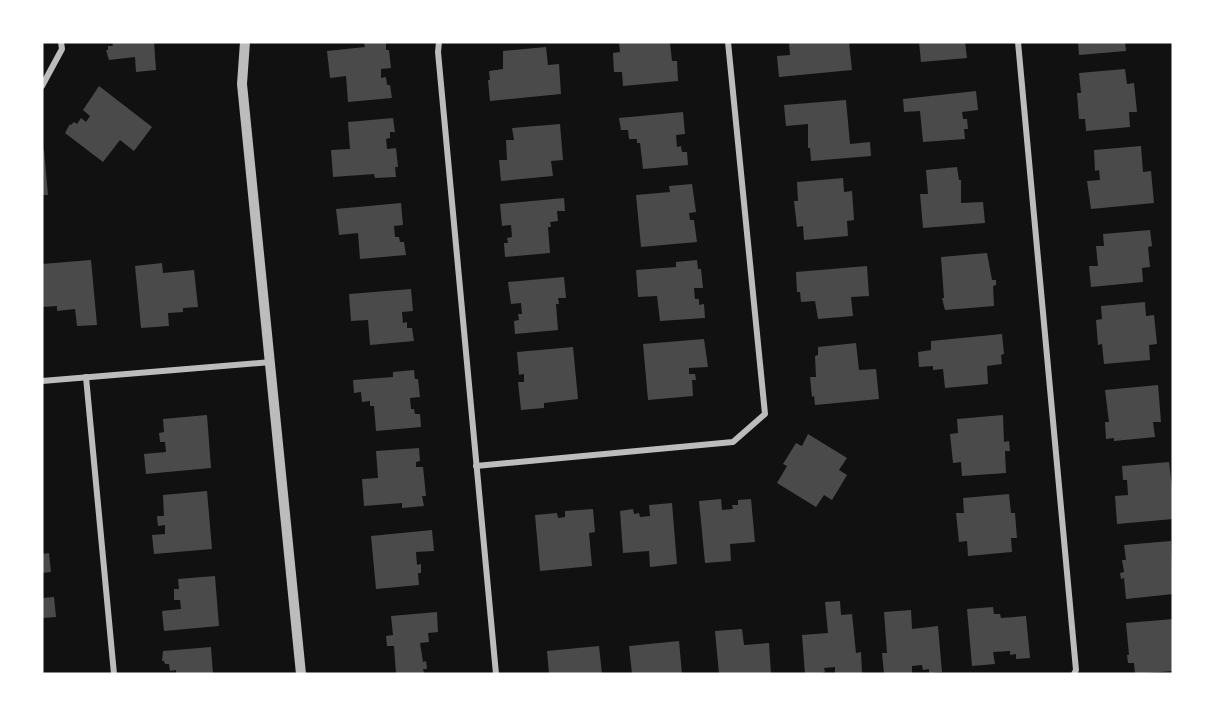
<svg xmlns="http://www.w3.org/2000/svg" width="1215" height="716" viewBox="0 0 1215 716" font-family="Karla,sans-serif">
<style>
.building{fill:#4a4a4a}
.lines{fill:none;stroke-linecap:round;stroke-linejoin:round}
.minor{stroke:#bcbcbc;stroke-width:6}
.tertiary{stroke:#bcbcbc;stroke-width:10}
</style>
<rect width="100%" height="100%" fill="#111"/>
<g class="building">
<path d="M 112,42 L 154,42 L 156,70 L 136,72 L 135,57 L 109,60 L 106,50 L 108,50 L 108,46 L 113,46 Z"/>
<path d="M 370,42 L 386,42 L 386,50 L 389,50 L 391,68 L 381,69 L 381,78 L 386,77 L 387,85 L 390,85 L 392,98 L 348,102 L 346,76 L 330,78 L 327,51 L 365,47 L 364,43 Z"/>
<path d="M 619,42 L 670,43 L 672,61 L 677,61 L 678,81 L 623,86 L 622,72 L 614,72 L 613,53 L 620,52 Z"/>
<path d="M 789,42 L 849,42 L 852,70 L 779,77 L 777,56 L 790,55 Z"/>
<path d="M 919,42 L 965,42 L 967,58 L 921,62 Z"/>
<path d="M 1078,42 L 1125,42 L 1126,51 L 1079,55 Z"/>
<path d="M 546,47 L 548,65 L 559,64 L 561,94 L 490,101 L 488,80 L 490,80 L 489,71 L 503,69 L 503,51 Z"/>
<path d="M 1125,69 L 1127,84 L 1134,83 L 1137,112 L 1129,112 L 1130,127 L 1086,131 L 1085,119 L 1079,119 L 1077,93 L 1081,93 L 1079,73 Z"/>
<path d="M 99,86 L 152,127 L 134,151 L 120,140 L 103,162 L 65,133 L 70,124 L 71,125 L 74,122 L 77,124 L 81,118 L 86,122 L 90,116 L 83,110 Z"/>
<path d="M 976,91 L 978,110 L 962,112 L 963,119 L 967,119 L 968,129 L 964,129 L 965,139 L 923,142 L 920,111 L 904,112 L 903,99 Z"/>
<path d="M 846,100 L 850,144 L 870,142 L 871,156 L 811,161 L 810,148 L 808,148 L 808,124 L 786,126 L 784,105 Z"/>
<path d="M 683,112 L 685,134 L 676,135 L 677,147 L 681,146 L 682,152 L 687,152 L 688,165 L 643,169 L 640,143 L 637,143 L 637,139 L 629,139 L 628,130 L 621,130 L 619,118 Z"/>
<path d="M 393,118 L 395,132 L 390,132 L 390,138 L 386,139 L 387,149 L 396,148 L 398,167 L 395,167 L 396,177 L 375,178 L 374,174 L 333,177 L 331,150 L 350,149 L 348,122 Z"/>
<path d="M 560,124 L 563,160 L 551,161 L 553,176 L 501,181 L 499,160 L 507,160 L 506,140 L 514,140 L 512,128 Z"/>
<path d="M 1141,146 L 1143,172 L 1151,171 L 1154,203 L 1091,209 L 1087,181 L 1100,180 L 1099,170 L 1095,171 L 1094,150 Z"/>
<path d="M 42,150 L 44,150 L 48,195 L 42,195 Z"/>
<path d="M 957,167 L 959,180 L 961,180 L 961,203 L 983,202 L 985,223 L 923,228 L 920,194 L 928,194 L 926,170 Z"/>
<path d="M 843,178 L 844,192 L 852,191 L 854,220 L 847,221 L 848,236 L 804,240 L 803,226 L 797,227 L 794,201 L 798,201 L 797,182 Z"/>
<path d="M 692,184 L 696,212 L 689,213 L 690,220 L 694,220 L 697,242 L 641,247 L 636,195 L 670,192 L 669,186 Z"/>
<path d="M 564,198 L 565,211 L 557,211 L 558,221 L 550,222 L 551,227 L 548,227 L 550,253 L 505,257 L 504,243 L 508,243 L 507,238 L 512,237 L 511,225 L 502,226 L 500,204 Z"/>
<path d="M 401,203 L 403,225 L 394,226 L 395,237 L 399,237 L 400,242 L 404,242 L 406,255 L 360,259 L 358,233 L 339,235 L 336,209 Z"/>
<path d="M 1150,230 L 1152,246 L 1148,247 L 1150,267 L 1142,268 L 1143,282 L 1091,287 L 1089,266 L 1098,266 L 1096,246 L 1104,246 L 1103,234 Z"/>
<path d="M 987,253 L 992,280 L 996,280 L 996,285 L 993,286 L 994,306 L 945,310 L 942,298 L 944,298 L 941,257 Z"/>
<path d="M 91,260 L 97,325 L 77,326 L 75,309 L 57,311 L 57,306 L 42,307 L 42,264 Z"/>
<path d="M 697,260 L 698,269 L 701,269 L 703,288 L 694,288 L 695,299 L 699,299 L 699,305 L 704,304 L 705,318 L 660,321 L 657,296 L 638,297 L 636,270 L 676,267 L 676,262 Z"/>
<path d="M 162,263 L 163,273 L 194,270 L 198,307 L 183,308 L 183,312 L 168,313 L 169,326 L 141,328 L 135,266 Z"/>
<path d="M 867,266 L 869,296 L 851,297 L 853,316 L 818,319 L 815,301 L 801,302 L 800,292 L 797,292 L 796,272 Z"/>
<path d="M 564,277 L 566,298 L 558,298 L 559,304 L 556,304 L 558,330 L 515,334 L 514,321 L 519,320 L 518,314 L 522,314 L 521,303 L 511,304 L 508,282 Z"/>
<path d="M 411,289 L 413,311 L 402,312 L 403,323 L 407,322 L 407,328 L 412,328 L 414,341 L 370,345 L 368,320 L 351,321 L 349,294 Z"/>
<path d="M 1145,302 L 1146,316 L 1154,315 L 1157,344 L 1149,345 L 1150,360 L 1104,364 L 1102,344 L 1098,345 L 1096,320 L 1102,319 L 1101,306 Z"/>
<path d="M 1002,334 L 1004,354 L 1001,355 L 1002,364 L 987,366 L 988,384 L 945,388 L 943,369 L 933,370 L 933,366 L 919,367 L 918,352 L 931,350 L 931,341 Z"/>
<path d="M 704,339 L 708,367 L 689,368 L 689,374 L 695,374 L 696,380 L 692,380 L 693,396 L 648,400 L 643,344 Z"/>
<path d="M 856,343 L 859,370 L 876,369 L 879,399 L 815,405 L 814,396 L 812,397 L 810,377 L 816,377 L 815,356 L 818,355 L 818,347 Z"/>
<path d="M 573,347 L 578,399 L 544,403 L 544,408 L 521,410 L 518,382 L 524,382 L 524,374 L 519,375 L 517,352 Z"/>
<path d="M 414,370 L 415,379 L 418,379 L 420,397 L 410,398 L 411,409 L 414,409 L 415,414 L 420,414 L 421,427 L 376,431 L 374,406 L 370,406 L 370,401 L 362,402 L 361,392 L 354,393 L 353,380 L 393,377 L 393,372 Z"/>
<path d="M 1158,385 L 1161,422 L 1153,422 L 1155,437 L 1114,441 L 1114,438 L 1106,439 L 1105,422 L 1109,422 L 1105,390 Z"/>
<path d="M 207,415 L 211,468 L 146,474 L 144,454 L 166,452 L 165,442 L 160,442 L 159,433 L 164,432 L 163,419 Z"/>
<path d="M 1003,415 L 1004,442 L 1009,441 L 1010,451 L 1005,451 L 1006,473 L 962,476 L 961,462 L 953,463 L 950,434 L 958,433 L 957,419 Z"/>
<path d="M 808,434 L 847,458 L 839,470 L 847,475 L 832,500 L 824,495 L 816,507 L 777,483 L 787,466 L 783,464 L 796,443 L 802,446 Z"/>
<path d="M 419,448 L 420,461 L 416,462 L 416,467 L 423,467 L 426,496 L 422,496 L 424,506 L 402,508 L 402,503 L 364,506 L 362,479 L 378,478 L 376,451 Z"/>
<path d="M 1169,462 L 1173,497 L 1173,519 L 1117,524 L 1115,496 L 1128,495 L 1127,480 L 1123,480 L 1122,466 Z"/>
<path d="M 207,491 L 212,549 L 154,554 L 152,535 L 165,534 L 165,525 L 158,526 L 157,516 L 164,516 L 163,495 Z"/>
<path d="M 1009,494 L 1011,513 L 1015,513 L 1017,538 L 1011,538 L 1012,552 L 968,556 L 967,541 L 959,542 L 956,513 L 964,513 L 963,498 Z"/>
<path d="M 721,499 L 722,510 L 733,509 L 732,505 L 738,505 L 738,500 L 751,499 L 755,542 L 730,544 L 731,561 L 705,563 L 699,501 Z"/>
<path d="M 672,503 L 677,564 L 650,567 L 649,551 L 623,553 L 620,511 L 633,509 L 634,514 L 639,513 L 640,517 L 650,516 L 649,505 Z"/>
<path d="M 593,509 L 595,532 L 589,533 L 592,566 L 540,571 L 535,515 L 557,513 L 558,518 L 565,517 L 565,511 Z"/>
<path d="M 432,530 L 434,551 L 416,552 L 417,565 L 421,564 L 421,573 L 418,573 L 419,585 L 376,589 L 371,536 Z"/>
<path d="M 1171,541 L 1173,594 L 1126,599 L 1124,578 L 1121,579 L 1120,573 L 1124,572 L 1122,560 L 1126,560 L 1124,545 Z"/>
<path d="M 49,553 L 51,572 L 42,573 L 42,554 Z"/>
<path d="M 215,576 L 219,626 L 164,631 L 162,611 L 181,609 L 180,600 L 174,600 L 174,589 L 179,589 L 178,579 Z"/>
<path d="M 54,597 L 56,617 L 42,618 L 42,598 Z"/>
<path d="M 840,601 L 841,615 L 852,614 L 856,653 L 861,652 L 862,673 L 835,674 L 835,667 L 824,668 L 825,672 L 819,674 L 805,674 L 802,635 L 828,633 L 825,602 Z"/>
<path d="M 993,607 L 994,614 L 1000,614 L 1001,618 L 1026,616 L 1030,658 L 1016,659 L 1016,654 L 1010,655 L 1010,651 L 993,652 L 995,664 L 972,666 L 967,609 Z"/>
<path d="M 911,610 L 912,629 L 938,626 L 942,672 L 929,673 L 929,669 L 923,670 L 922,665 L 912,666 L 912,674 L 884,674 L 882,653 L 887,653 L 884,612 Z"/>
<path d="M 437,612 L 438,632 L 428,633 L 429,642 L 420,643 L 423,662 L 426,661 L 427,669 L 423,669 L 424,673 L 396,674 L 394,646 L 387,646 L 386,636 L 393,635 L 391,616 Z"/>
<path d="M 1173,619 L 1173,671 L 1135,674 L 1134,663 L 1128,663 L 1127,655 L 1129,655 L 1126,623 Z"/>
<path d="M 742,629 L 744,645 L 769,643 L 771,674 L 719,674 L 715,631 Z"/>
<path d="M 679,641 L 682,674 L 632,674 L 629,646 Z"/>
<path d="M 599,646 L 602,674 L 549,674 L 547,651 Z"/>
<path d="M 211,647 L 213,674 L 176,674 L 176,670 L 170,671 L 169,664 L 165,664 L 164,661 L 162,661 L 163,651 Z"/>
</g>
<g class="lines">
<g class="minor">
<path d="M 439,42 L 438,52 L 496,674"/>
<path d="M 1018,42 L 1076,670 L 1074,674"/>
<path d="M 42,86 L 62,49 L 61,42"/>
<path d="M 86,377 L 114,674"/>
<path d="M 42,381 L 271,362"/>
<path d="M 476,466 L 733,442 L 765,414 L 728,42"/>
</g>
<path class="tertiary" d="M 245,42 L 242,84 L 301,674"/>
</g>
<rect width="1215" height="716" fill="none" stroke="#ffffff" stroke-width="87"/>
</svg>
